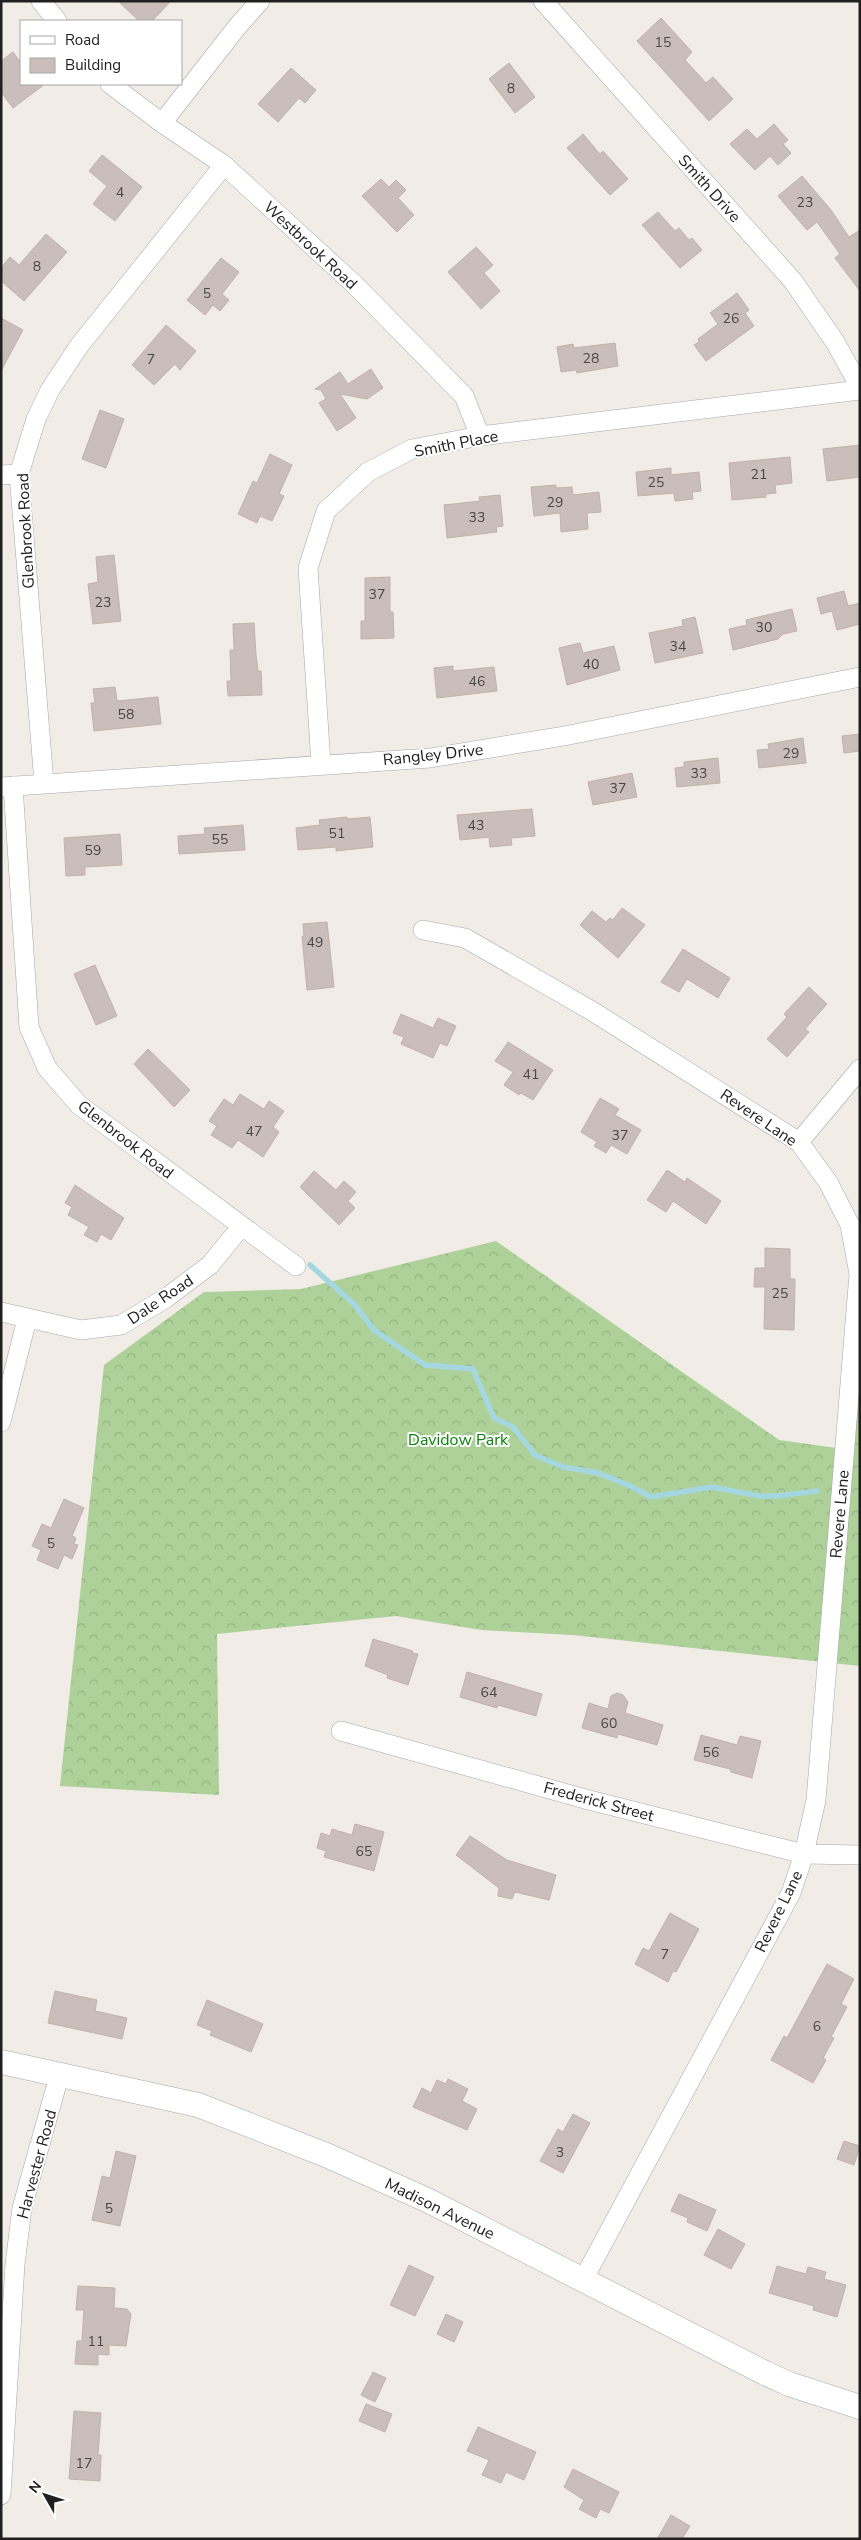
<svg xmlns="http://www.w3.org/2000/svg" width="861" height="2540" viewBox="0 0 861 2540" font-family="'Nunito Sans',sans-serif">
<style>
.forest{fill:url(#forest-crowns)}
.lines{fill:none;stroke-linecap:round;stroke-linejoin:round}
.stream{stroke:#a5d7e0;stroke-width:5.5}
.building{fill:#c9beb9;stroke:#c3b2a8}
.minor-casing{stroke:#a7a7a7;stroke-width:20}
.tertiary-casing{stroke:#a7a7a7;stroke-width:25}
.minor{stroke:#fff;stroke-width:19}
.tertiary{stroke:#fff;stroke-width:24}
.labels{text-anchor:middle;stroke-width:4;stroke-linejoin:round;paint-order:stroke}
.number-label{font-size:14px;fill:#4a4846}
.street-label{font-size:16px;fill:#202020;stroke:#fff}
.park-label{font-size:16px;fill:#088409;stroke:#fff}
</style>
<defs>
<pattern id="forest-crowns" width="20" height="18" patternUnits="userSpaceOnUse" patternTransform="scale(1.25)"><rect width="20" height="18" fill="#aed199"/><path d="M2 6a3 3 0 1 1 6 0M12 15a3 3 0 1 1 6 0" fill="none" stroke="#95b384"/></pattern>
</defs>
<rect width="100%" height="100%" fill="#f1ece6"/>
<path class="forest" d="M 496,1241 L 779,1440 L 851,1450 L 860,1387 L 860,1666 L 573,1635 L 481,1630 L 396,1616 L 217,1634 L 219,1795 L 60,1786 L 104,1365 L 204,1292 L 301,1289 Z"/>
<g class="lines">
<path class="stream" d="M 310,1265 L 354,1304 L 374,1330 L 425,1365 L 473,1369 L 494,1418 L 513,1427 L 535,1455 L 563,1467 L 598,1473 L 628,1485 L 651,1497 L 712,1487 L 759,1496 L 776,1496 L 817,1491"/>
</g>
<g class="building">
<path d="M 118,1 L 171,1 L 152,21 L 139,21 Z"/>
<path d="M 661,18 L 692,52 L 685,60 L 706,83 L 713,77 L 733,99 L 709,121 L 637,41 Z"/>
<path d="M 13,52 L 21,63 L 21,84 L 45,84 L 13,108 L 1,92 L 1,61 Z"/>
<path d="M 509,63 L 535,97 L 515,113 L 489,79 Z"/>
<path d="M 291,68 L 316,90 L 305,103 L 299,98 L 278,122 L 258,104 Z"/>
<path d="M 774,124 L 788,140 L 783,144 L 791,153 L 778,165 L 770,156 L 755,170 L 730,144 L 747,129 L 757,139 Z"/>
<path d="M 583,134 L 600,154 L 603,151 L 628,179 L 610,195 L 567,148 Z"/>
<path d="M 102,155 L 142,187 L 115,221 L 93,204 L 107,186 L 89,171 Z"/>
<path d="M 802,176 L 831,210 L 849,237 L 860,230 L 860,291 L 835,258 L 840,254 L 817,222 L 807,230 L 778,196 Z"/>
<path d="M 381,179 L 389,187 L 396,180 L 406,190 L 398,198 L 414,215 L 397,232 L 362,196 Z"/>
<path d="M 658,212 L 675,231 L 679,228 L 689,240 L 692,238 L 702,250 L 680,268 L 642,225 Z"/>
<path d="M 46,234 L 67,252 L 24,301 L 1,281 L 1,268 L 10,257 L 19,265 Z"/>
<path d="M 476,247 L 493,265 L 484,273 L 500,291 L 481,309 L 448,272 Z"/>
<path d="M 221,258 L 239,272 L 222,294 L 229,300 L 220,311 L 213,305 L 205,315 L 187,300 Z"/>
<path d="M 737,293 L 749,310 L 745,313 L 754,326 L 706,361 L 694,345 L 699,342 L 698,339 L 718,324 L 710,313 Z"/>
<path d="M 1,318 L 23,330 L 1,371 Z"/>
<path d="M 166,325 L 196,351 L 180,370 L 175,364 L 154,385 L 132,365 Z"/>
<path d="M 615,343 L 618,366 L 577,373 L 576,370 L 561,372 L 557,347 L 573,344 L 574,348 Z"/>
<path d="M 371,369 L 383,388 L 367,399 L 340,394 L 356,418 L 337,431 L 319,403 L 326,399 L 321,390 L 315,389 L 340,372 L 348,384 Z"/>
<path d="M 100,410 L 124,419 L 106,468 L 82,459 Z"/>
<path d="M 860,445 L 860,477 L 827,481 L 823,449 Z"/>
<path d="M 270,454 L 292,465 L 279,494 L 284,496 L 272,521 L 260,516 L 257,523 L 238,514 L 253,481 L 257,483 Z"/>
<path d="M 790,457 L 792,483 L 775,485 L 776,493 L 766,494 L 766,497 L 732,500 L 729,463 Z"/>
<path d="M 671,468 L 671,475 L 699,472 L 701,491 L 692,492 L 693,499 L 675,501 L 674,493 L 638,496 L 636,472 Z"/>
<path d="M 556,485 L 556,488 L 572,487 L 573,495 L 599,492 L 601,512 L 587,513 L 588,529 L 561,532 L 560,513 L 534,516 L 531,487 Z"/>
<path d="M 500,495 L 503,526 L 496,527 L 497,532 L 447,538 L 444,505 L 480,501 L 479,497 Z"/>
<path d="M 114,555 L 121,621 L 93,624 L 88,584 L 98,582 L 96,557 Z"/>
<path d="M 390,577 L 390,612 L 393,612 L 394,638 L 361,639 L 361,621 L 365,621 L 365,578 Z"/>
<path d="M 844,591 L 848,606 L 860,603 L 860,624 L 837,630 L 832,611 L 821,614 L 817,598 Z"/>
<path d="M 792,609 L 797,631 L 783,634 L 778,639 L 733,650 L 729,629 L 747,625 L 746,620 Z"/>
<path d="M 695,617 L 703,653 L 655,663 L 649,633 L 683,626 L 682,620 Z"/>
<path d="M 254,623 L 256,655 L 258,671 L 261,671 L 262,695 L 228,696 L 227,681 L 231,681 L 230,650 L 234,650 L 233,624 Z"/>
<path d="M 580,643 L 583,653 L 614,646 L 620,670 L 567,685 L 559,648 Z"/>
<path d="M 453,666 L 453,671 L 494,667 L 497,691 L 437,698 L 434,668 Z"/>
<path d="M 115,687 L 117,701 L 158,697 L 161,724 L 94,731 L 91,703 L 95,703 L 93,689 Z"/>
<path d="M 860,734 L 860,751 L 844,753 L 842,736 Z"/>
<path d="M 803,738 L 806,763 L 759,768 L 757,750 L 769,749 L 768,744 Z"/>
<path d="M 718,758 L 720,783 L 677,787 L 675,768 L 684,767 L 684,762 Z"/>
<path d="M 632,773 L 637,797 L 593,805 L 588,782 Z"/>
<path d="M 532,809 L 535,836 L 511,838 L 512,845 L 490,847 L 489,837 L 460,840 L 457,815 Z"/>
<path d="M 347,817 L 347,819 L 370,817 L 373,847 L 336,851 L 336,847 L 298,850 L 296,828 L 320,825 L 319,820 Z"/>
<path d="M 243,825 L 245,850 L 179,854 L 178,836 L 205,834 L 204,828 Z"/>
<path d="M 120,834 L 122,865 L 85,867 L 85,875 L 66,876 L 64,838 Z"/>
<path d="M 622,908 L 645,925 L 618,958 L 580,925 L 592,911 L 606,922 L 610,918 L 613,920 Z"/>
<path d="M 327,922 L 334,987 L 307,990 L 302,936 L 304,936 L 303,924 Z"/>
<path d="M 683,949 L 730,978 L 718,998 L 687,979 L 679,992 L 661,982 Z"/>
<path d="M 95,965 L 117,1016 L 96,1025 L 74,974 Z"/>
<path d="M 809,987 L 827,1004 L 805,1029 L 809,1032 L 787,1057 L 767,1039 L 787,1017 L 784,1014 Z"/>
<path d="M 401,1014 L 433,1028 L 438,1018 L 456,1026 L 447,1046 L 440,1043 L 433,1058 L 401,1044 L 404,1037 L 393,1033 Z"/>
<path d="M 508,1042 L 553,1070 L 533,1100 L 521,1093 L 519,1095 L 504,1085 L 513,1072 L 495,1061 Z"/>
<path d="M 148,1049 L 190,1090 L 174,1107 L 134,1064 Z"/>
<path d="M 240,1094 L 264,1109 L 269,1101 L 284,1111 L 273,1127 L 279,1132 L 263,1157 L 238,1140 L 232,1148 L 211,1135 L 217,1126 L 209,1121 L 224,1099 L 233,1105 Z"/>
<path d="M 600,1098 L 619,1109 L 615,1115 L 641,1130 L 627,1154 L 611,1145 L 606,1153 L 594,1146 L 597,1142 L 581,1132 Z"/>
<path d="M 667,1170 L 685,1182 L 687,1178 L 721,1201 L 706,1224 L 673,1201 L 666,1212 L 647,1200 Z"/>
<path d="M 314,1171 L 336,1190 L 344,1181 L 356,1192 L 348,1201 L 355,1208 L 339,1225 L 300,1187 Z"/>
<path d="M 75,1185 L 124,1218 L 111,1240 L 101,1234 L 97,1242 L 84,1235 L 89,1227 L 68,1215 L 72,1207 L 65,1203 Z"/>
<path d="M 765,1248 L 790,1249 L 790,1279 L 795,1279 L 794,1330 L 764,1329 L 765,1287 L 754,1287 L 755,1268 L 765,1268 Z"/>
<path d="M 64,1499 L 84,1508 L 72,1536 L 76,1538 L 74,1544 L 78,1545 L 72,1559 L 64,1555 L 58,1569 L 37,1560 L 41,1550 L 32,1546 L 42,1524 L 51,1528 Z"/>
<path d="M 373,1639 L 413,1651 L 412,1653 L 418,1654 L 408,1685 L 387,1678 L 388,1675 L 365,1666 Z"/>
<path d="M 467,1672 L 542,1694 L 536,1716 L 498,1705 L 497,1708 L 460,1697 Z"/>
<path d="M 617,1693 L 623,1695 L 628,1702 L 625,1713 L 663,1725 L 657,1745 L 618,1734 L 617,1738 L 582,1728 L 589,1703 L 608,1709 L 611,1696 Z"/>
<path d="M 701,1735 L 737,1745 L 740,1736 L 761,1741 L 752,1778 L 731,1772 L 730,1769 L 694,1760 Z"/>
<path d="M 355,1824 L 384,1832 L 374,1871 L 324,1857 L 326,1851 L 317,1848 L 321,1833 L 330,1836 L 332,1829 L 352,1835 Z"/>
<path d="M 470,1836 L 507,1860 L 556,1875 L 549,1900 L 515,1892 L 512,1899 L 498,1896 L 499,1888 L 456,1855 Z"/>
<path d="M 670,1913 L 699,1929 L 676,1972 L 673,1971 L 668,1982 L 635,1964 L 643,1948 L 649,1951 Z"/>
<path d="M 827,1964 L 854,1979 L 841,2004 L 847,2007 L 831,2037 L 834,2038 L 823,2058 L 826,2060 L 813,2083 L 771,2060 L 784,2036 L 787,2038 Z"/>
<path d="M 55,1991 L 97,2000 L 95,2011 L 127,2018 L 122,2039 L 48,2023 Z"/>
<path d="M 207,2000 L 263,2024 L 251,2052 L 210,2035 L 212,2031 L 197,2025 Z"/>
<path d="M 448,2079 L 468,2089 L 462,2101 L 477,2109 L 467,2130 L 413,2107 L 422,2088 L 431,2093 L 437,2080 L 446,2084 Z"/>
<path d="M 573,2114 L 590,2123 L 563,2173 L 540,2161 L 558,2129 L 563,2132 Z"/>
<path d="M 844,2141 L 860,2146 L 854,2165 L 837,2159 Z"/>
<path d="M 116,2151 L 136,2156 L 120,2226 L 92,2220 L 102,2176 L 110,2178 Z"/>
<path d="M 679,2194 L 716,2210 L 707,2231 L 687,2222 L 688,2218 L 671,2211 Z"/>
<path d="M 718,2229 L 745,2244 L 731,2269 L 704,2255 Z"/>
<path d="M 409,2265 L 434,2277 L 415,2316 L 390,2305 Z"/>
<path d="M 777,2266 L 806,2274 L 808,2267 L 826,2272 L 824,2279 L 846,2285 L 837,2317 L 813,2310 L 814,2306 L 769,2293 Z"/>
<path d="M 78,2286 L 115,2288 L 114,2308 L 127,2309 L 131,2314 L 126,2346 L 109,2345 L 109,2355 L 98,2354 L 98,2365 L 75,2364 L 77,2341 L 82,2341 L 84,2310 L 76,2310 Z"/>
<path d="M 446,2314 L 463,2322 L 454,2342 L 437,2334 Z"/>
<path d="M 373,2372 L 386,2378 L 375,2402 L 361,2395 Z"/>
<path d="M 366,2404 L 392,2414 L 385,2432 L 359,2421 Z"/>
<path d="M 74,2411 L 101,2413 L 98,2455 L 101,2455 L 100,2481 L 69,2479 Z"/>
<path d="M 478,2427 L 536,2452 L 524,2480 L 506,2472 L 501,2483 L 482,2475 L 489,2460 L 467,2451 Z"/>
<path d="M 573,2469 L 619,2492 L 609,2513 L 600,2509 L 596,2518 L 579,2509 L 584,2500 L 564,2487 Z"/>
<path d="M 671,2515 L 690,2526 L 682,2539 L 657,2539 Z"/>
</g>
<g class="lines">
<defs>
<g id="minor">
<path d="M 41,1 L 57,21"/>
<path d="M 543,1 L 793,281 L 835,342 L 860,387"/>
<path d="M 110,84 L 162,123 L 224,165 L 355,285 L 464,396 L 480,436"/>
<path d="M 162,123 L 237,27 L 260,1"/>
<path d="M 1,475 L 19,474"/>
<path d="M 321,764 L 308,568 L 326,511 L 368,472 L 412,449 L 480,436 L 860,390"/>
<path d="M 44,783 L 19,474 L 36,419 L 50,390 L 79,346 L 224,165"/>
<path d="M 13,786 L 29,1027 L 47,1068 L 79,1105 L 296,1266"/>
<path d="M 1,787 L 430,758 L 564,736 L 860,677"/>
<path d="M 423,930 L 465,938 L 592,1011 L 799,1142 L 828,1182 L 850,1225 L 859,1274 L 816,1800 L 804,1854 L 791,1893 L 583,2280"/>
<path d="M 799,1142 L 860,1069"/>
<path d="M 1,1312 L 81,1330 L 121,1325 L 166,1298 L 210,1265 L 241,1227"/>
<path d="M 1,1422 L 27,1319"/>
<path d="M 341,1731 L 589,1800 L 804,1854 L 860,1855"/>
<path d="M 1,2495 L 15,2264 L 22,2208 L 60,2073"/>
</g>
<path id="tertiary" d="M 1,2062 L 198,2105 L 326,2155 L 427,2200 L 765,2373 L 789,2384 L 860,2407"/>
</defs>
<use href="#minor" class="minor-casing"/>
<use href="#tertiary" class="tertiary-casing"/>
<use href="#minor" class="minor"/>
<use href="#tertiary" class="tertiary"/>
</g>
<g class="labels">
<g class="number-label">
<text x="663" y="47">15</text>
<text x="511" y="93">8</text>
<text x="120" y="197">4</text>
<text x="805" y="207">23</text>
<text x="37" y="271">8</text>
<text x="207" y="298">5</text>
<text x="731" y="323">26</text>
<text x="591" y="363">28</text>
<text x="151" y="364">7</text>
<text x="759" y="479">21</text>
<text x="656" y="487">25</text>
<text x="555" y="507">29</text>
<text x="477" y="522">33</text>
<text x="377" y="599">37</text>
<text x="103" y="607">23</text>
<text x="764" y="632">30</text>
<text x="678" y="651">34</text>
<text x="591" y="669">40</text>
<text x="477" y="686">46</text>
<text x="126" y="719">58</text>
<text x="791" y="758">29</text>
<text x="699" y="778">33</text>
<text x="618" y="793">37</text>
<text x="476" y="830">43</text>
<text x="337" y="838">51</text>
<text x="220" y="844">55</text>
<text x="93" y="855">59</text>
<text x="315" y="947">49</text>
<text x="531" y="1079">41</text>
<text x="254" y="1136">47</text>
<text x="620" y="1140">37</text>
<text x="780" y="1298">25</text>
<text x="51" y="1548">5</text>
<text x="489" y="1697">64</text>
<text x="609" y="1728">60</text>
<text x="711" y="1757">56</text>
<text x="364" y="1856">65</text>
<text x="665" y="1959">7</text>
<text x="817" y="2031">6</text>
<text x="560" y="2157">3</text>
<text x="109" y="2213">5</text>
<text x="96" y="2346">11</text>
<text x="84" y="2468">17</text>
</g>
<g class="street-label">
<text transform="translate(710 188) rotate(48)" y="6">Smith Drive</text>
<text transform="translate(311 245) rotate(43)" y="6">Westbrook Road</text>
<text transform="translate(456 443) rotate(-11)" y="6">Smith Place</text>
<text transform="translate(25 531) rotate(-93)" y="6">Glenbrook Road</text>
<text transform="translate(433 754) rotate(-6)" y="6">Rangley Drive</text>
<text transform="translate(759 1117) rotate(34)" y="6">Revere Lane</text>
<text transform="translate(126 1139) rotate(38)" y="6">Glenbrook Road</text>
<text transform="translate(160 1299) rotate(-34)" y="6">Dale Road</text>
<text transform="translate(839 1514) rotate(-85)" y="6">Revere Lane</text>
<text transform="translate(599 1801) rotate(15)" y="6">Frederick Street</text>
<text transform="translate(778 1911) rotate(-64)" y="6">Revere Lane</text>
<text transform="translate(36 2164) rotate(-75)" y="6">Harvester Road</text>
<text transform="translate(440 2208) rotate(26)" y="6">Madison Avenue</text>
</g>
<g class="park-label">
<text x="458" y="1445">Davidow Park</text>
</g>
</g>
<rect width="861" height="2540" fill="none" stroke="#202020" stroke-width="5"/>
<rect x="20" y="20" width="162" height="65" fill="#ffffff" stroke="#a6a6a6"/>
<rect x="30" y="36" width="25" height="8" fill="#ffffff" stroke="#a6a6a6"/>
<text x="65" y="45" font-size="15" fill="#202020">Road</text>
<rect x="30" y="58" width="25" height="15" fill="#c9beb9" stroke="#a6a6a6"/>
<text x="65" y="70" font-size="15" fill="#202020">Building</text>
<g transform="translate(45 2495) rotate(309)" stroke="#ffffff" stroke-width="4" paint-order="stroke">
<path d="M0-4L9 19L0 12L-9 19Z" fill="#202020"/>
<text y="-8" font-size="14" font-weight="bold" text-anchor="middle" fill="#202020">N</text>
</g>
</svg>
